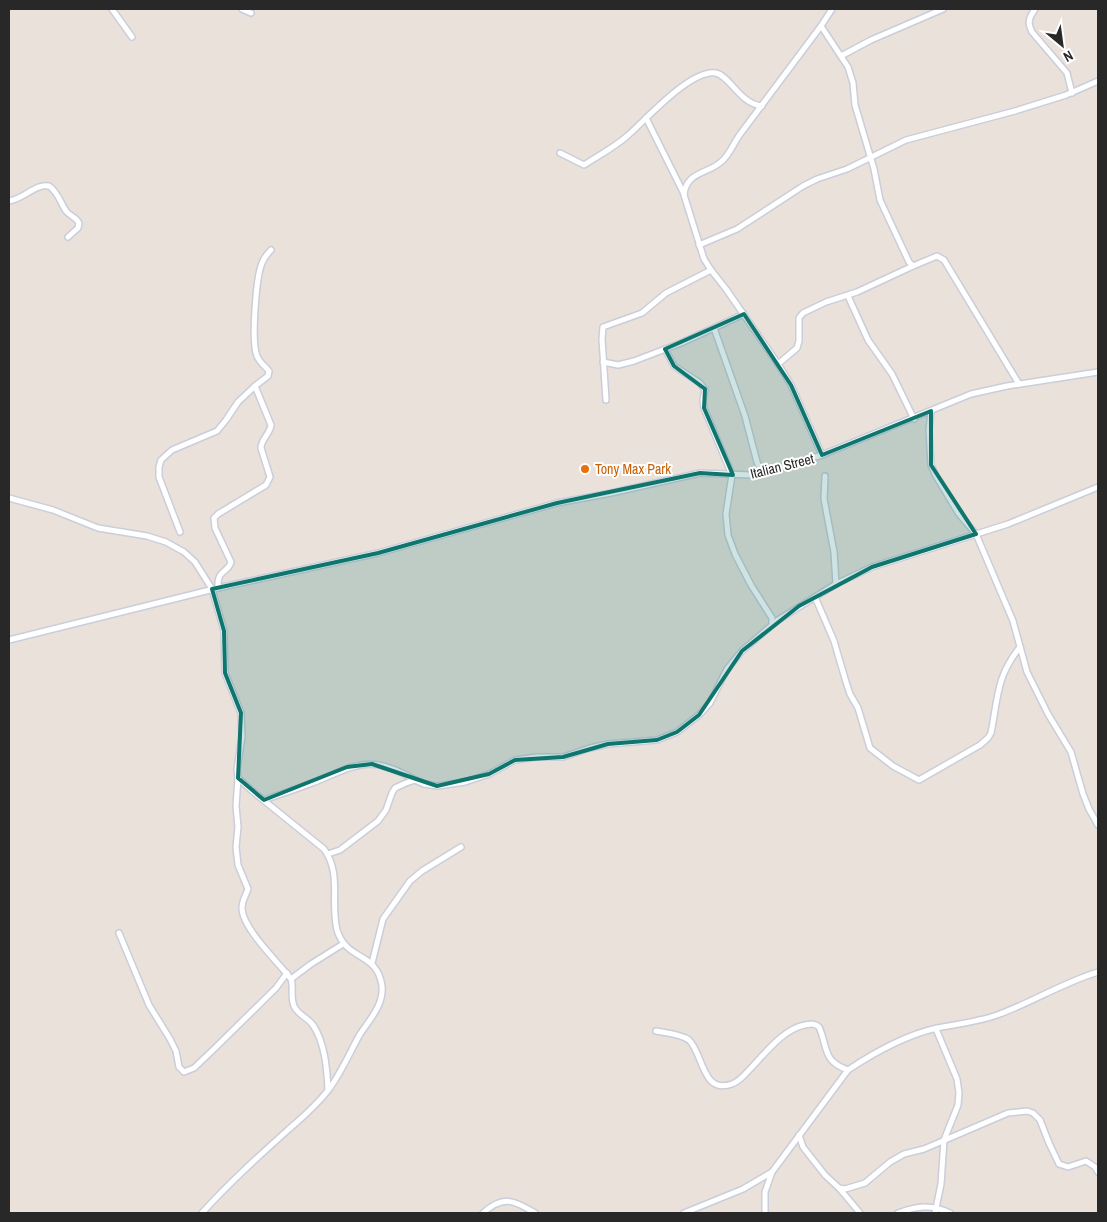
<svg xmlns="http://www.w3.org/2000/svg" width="1107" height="1222" viewBox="0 0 1107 1222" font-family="'Archivo Narrow',sans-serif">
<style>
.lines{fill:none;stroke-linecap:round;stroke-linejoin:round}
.minor-casing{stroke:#c9ceda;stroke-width:8}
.minor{stroke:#fff;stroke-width:5}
.marked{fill:#0f766e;fill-opacity:0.2;stroke:#0f766e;stroke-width:4;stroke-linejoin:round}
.food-dot{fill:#e8710a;stroke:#fff;stroke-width:2}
.labels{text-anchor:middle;stroke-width:4;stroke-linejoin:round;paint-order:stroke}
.street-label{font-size:14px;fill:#282828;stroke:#fff}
.food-label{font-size:14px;fill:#c56008;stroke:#fff;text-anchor:start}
</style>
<rect width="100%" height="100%" fill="#eae1db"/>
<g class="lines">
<defs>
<g id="minor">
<path d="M 112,9 L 132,37"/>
<path d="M 242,9 L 251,13"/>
<path d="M 1035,9 C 1029,18 1027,22 1032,32 L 1067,73 L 1072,93"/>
<path d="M 821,26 L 848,67 L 853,83 L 855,105 L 874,169 L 880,200 L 909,262 L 913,266 L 937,256 L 944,260 L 1019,384"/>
<path d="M 841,56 L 871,40 L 943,9"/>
<path d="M 646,118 L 684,194"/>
<path d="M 560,153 L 584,165 C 598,156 613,148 626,137 C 645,121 690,69 716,73 C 730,76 740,104 762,106"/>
<path d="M 9,201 C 24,199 36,183 49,186 C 58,192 60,202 66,211 C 70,216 76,217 79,223 L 78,228 L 68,237"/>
<path d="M 699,245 L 737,229 L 803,186 L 817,179 L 847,169 L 906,140 L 1015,111 L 1066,95 L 1098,81"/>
<path d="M 848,296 L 868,340 L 892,374 L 914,419"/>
<path d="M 714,328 L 745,416 L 757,462 L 762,473"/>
<path d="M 665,349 L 674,366 L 700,383 L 705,390 L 703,400 L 704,408 L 732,475 L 726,514 L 728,535 L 735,554 L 751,585 L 772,618 L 772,624"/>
<path d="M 603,362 L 618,365 L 634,361 L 681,343 L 744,314"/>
<path d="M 778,364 L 797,348 L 799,341 L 799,318 L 803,313 L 826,302 L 857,292 L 913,266"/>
<path d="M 606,400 L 602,339 L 603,327 L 642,313 L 666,293 L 711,270"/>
<path d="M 931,411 L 929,430 L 931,465 L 936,476 L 959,514 L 976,534 L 1013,621 L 1027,672 L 1048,714 L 1071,752 L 1083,794 L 1089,809 L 1098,825"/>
<path d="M 822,455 L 791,385 L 778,364 L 726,289 L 711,270 L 704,259 L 684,195 C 686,171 709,174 722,161 C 730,154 734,142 741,133 C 768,97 794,62 821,26 L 832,9"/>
<path d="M 825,476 L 824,499 L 834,552 L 836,584"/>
<path d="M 9,498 L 53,510 L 98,528 L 147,536 L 166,542 L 184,552 L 195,562 L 212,589 L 224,631 L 225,673 L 241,713 L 242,737 L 237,769 L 238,778 L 251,790 L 324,849 C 342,874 330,902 337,930 C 347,962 377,951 382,986 C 384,1006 368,1021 359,1036 C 349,1054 341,1073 329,1089 C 318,1104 303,1117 289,1129 C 259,1156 229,1183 202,1213"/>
<path d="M 180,532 L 159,477 L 159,467 L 161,460 L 172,450 L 217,431 L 226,420 L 238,402 L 255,386"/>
<path d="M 218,588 C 217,568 228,574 231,562 L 215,528 L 214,518 L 218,514 L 266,485 L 270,477 L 261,448 C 261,439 270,434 271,425 L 255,386 L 268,376 L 269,371 C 265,366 259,362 257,356 C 251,342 256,277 262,263 C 264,258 267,254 271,250"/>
<path d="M 815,597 L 834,641 L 846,682 L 850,694 L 858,708 L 870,748 L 893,766 L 919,780 L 980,745 L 988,738 L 991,733 C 998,698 996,677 1020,647"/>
<path d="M 9,640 L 218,588 L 378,553 L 557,503 L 611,493 L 700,473 L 751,475 L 762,473 L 822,455 L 971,394 L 1007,386 L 1098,372"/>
<path d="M 238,778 L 236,806 L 238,827 L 236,847 L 238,865 L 248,889 C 246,895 242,901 242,908 C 242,928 278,962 291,979 C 294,987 290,997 294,1006 C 298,1015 307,1017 313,1025 C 325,1043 327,1069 328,1090"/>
<path d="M 264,800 C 280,794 297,789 312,783 C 357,765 370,753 415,780"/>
<path d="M 328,854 L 340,850 L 378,821 L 386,810 L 392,793 L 395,788 L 406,783 L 415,780 L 424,784 L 437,786 L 465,782 L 489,774 L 515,760 L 537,757 L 563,757 L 590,748 L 608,744 L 657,740 L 677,732 L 699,715 L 710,703 L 727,669 L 742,651 L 778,620 L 836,584 L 872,567 L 1008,524 L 1098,487"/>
<path d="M 119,933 L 149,1005 L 170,1039 L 176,1051 L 179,1067 L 184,1072 L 194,1068 L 214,1049 L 276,988 L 287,973"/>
<path d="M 372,963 L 383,919 L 410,881 L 422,871 L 461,847"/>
<path d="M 291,979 L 311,964 L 343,944"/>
<path d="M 656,1031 C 666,1033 681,1034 689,1040 C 703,1053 702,1095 732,1084 C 741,1081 746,1073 752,1067 C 766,1052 785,1028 805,1025 C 811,1024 815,1023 819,1027 C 828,1047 822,1061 848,1070"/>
<path d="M 799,1135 L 803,1147 L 825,1175 L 839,1188 L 845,1189 L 865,1183 L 890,1162 L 904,1154 L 924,1149 L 1008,1113 L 1027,1111 L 1033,1113 L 1040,1120 L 1049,1143 L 1059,1164 L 1068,1167 L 1086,1161 L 1095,1167 L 1098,1172"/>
<path d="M 839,1188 L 860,1213"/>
<path d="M 483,1213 C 503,1195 514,1200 535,1213"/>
<path d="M 684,1213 L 743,1189 L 772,1172"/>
<path d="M 765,1213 L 765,1192 L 772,1172 L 848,1070 C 875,1052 906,1035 937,1028 C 957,1024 978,1022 997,1015 C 1031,1003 1062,983 1098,972"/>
<path d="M 898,1213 C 917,1206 931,1204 950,1213"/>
<path d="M 935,1213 L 941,1184 L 944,1140 L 958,1105 L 959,1093 L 957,1079 L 936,1029"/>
</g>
</defs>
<use href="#minor" class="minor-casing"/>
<use href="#minor" class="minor"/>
</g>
<path class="marked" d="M 744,314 L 791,385 L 822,455 L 931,411 L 931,465 L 976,534 L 872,567 L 799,606 L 742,651 L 699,715 L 677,732 L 657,740 L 608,744 L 563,757 L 515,760 L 489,774 L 437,786 L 372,764 L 347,767 L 264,800 L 238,778 L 241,713 L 225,673 L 224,631 L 212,589 L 378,553 L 557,503 L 700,473 L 733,475 L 704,408 L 705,389 L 674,366 L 665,349 Z"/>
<circle class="food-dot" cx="585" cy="469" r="5"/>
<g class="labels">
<g class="street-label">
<text transform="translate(782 466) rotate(-14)" y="5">Italian Street</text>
</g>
<g class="food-label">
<text x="595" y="474">Tony Max Park</text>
</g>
</g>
<rect width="1107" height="1222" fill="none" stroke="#282828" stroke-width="20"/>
<g transform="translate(1062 45) rotate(151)" stroke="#ffffff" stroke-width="4" paint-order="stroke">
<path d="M0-4L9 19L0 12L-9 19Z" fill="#282828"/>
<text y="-8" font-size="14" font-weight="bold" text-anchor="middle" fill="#282828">N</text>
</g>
</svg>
